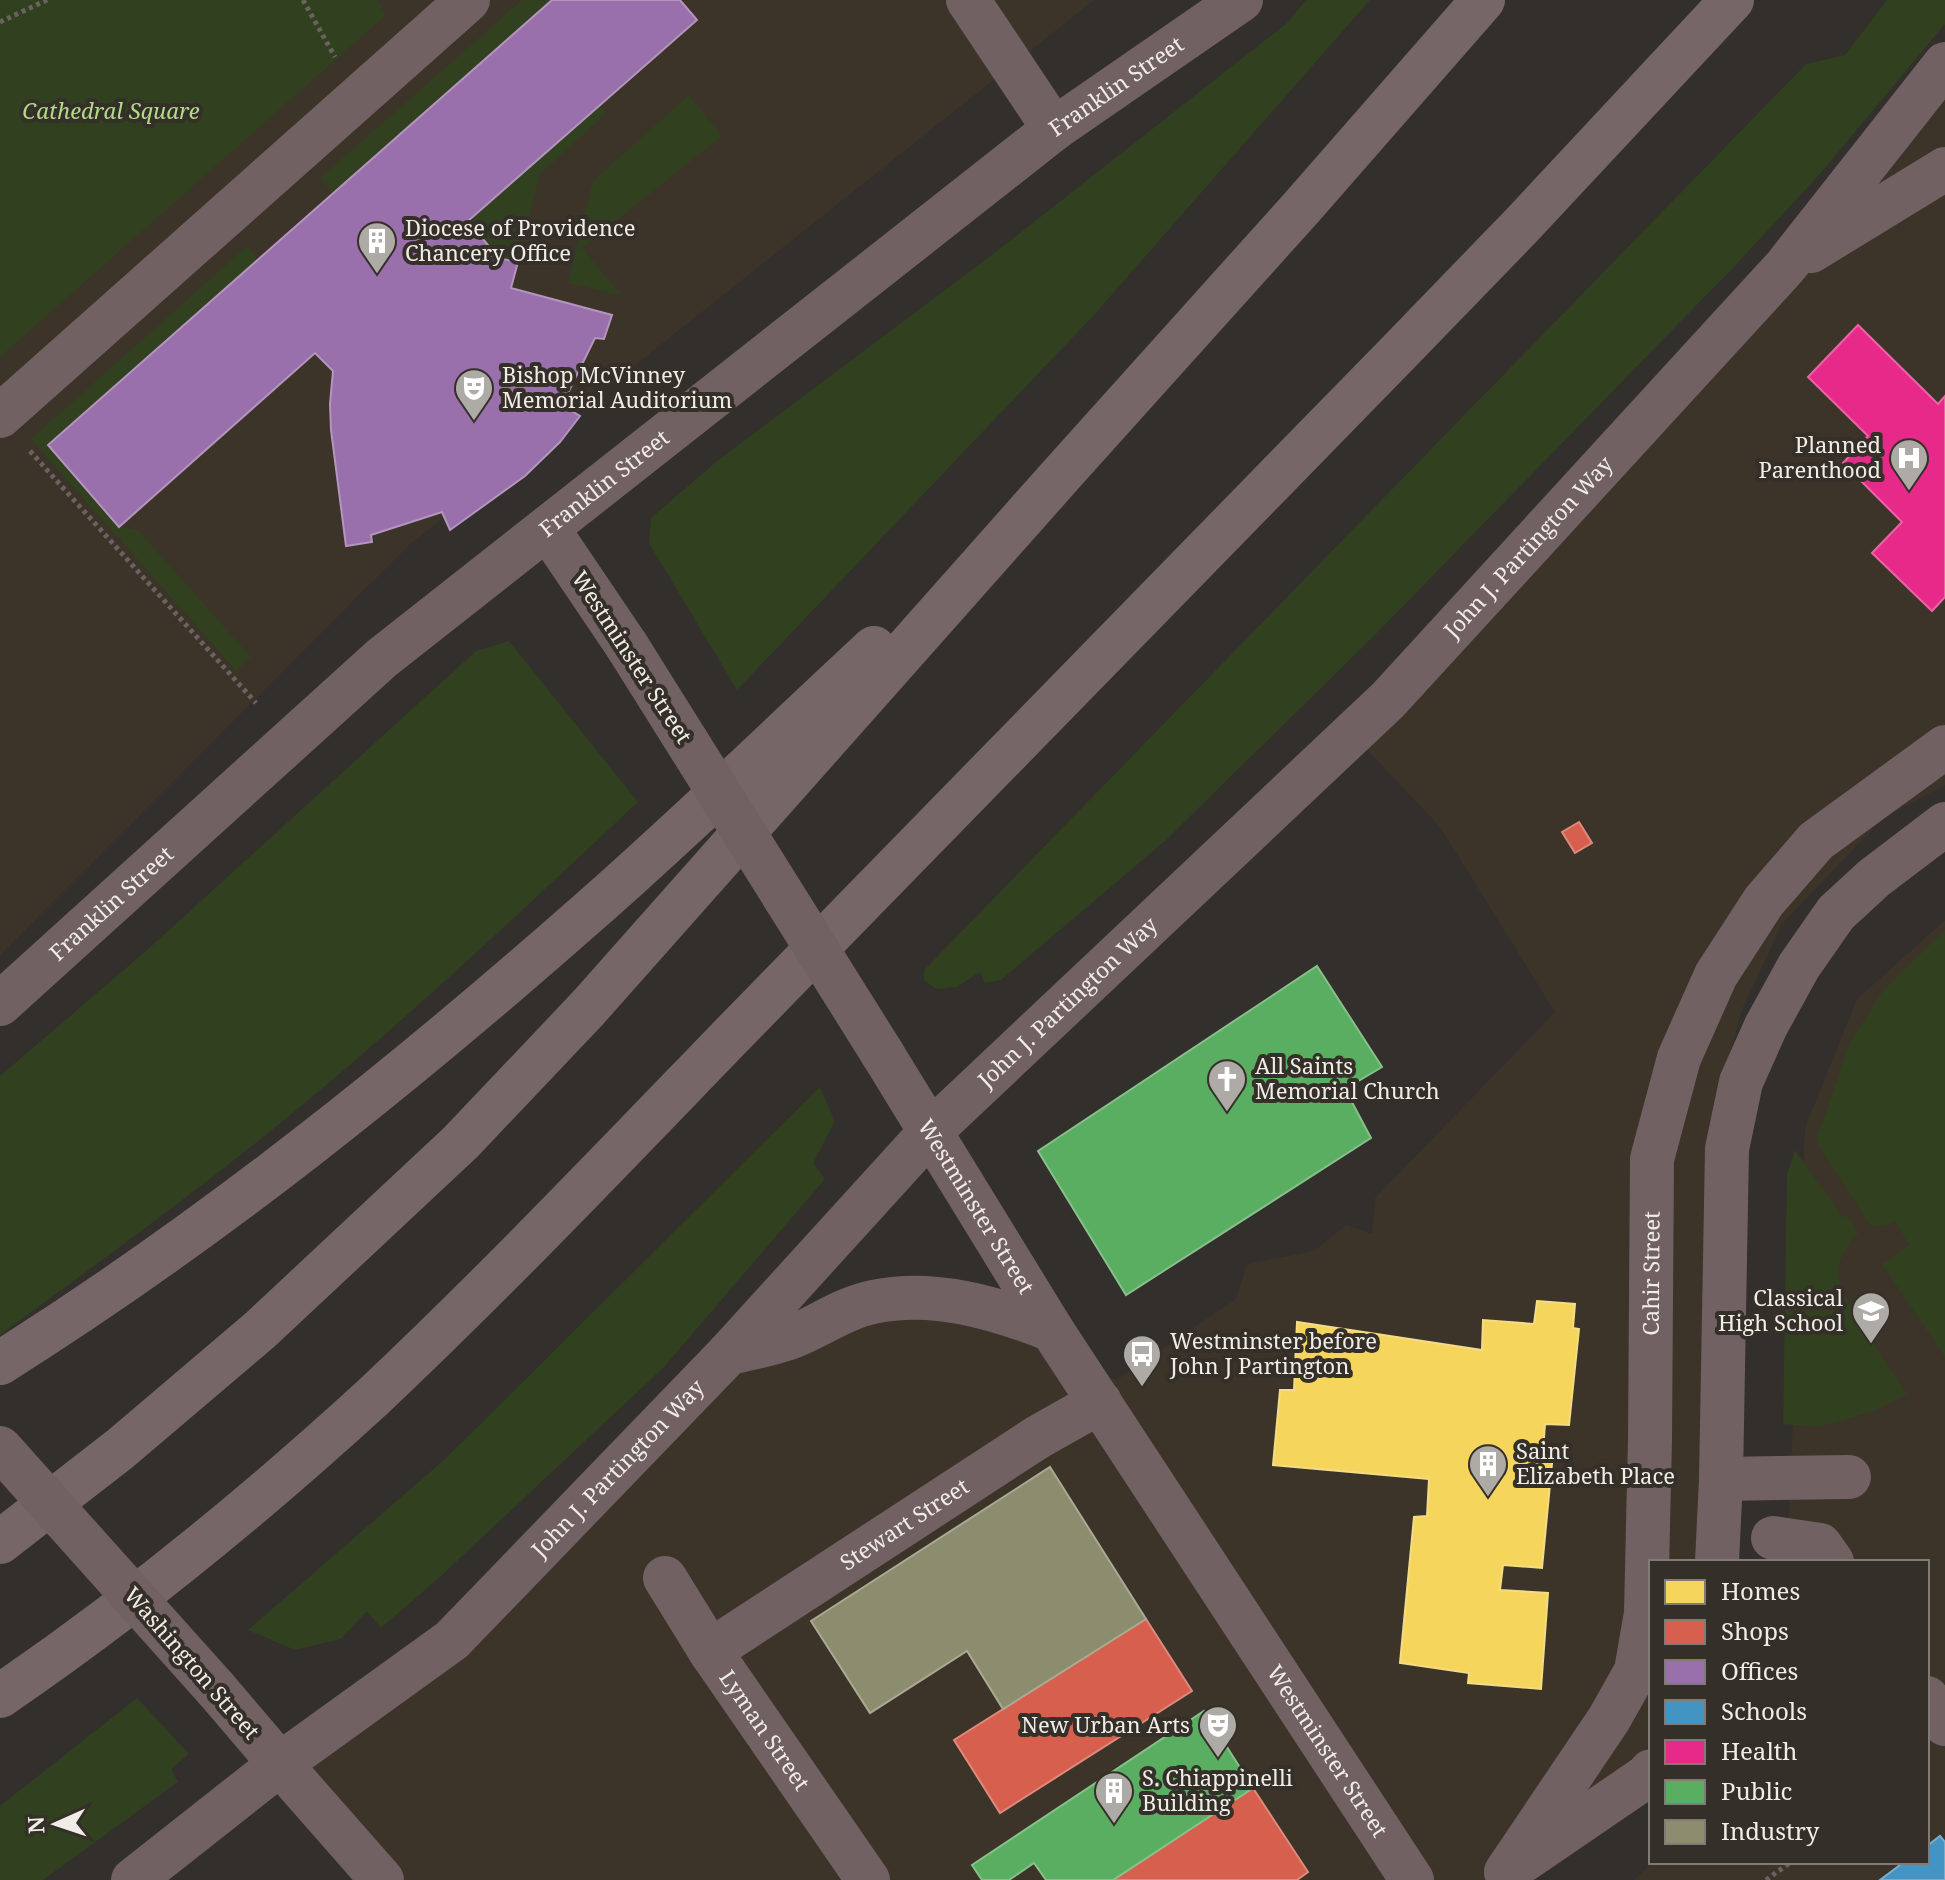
<svg xmlns="http://www.w3.org/2000/svg" width="1945" height="1880" viewBox="0 0 1945 1880" font-family="'Noto Serif',serif">
<style>
.built{fill:#3d3429}
.green{fill:#31401e}
.homes{fill:#f6d55c;stroke:#f4dc86;stroke-width:2}
.shops{fill:#d6604d;stroke:#de8a7c;stroke-width:2}
.offices{fill:#9970ab;stroke:#b395bd;stroke-width:2}
.schools{fill:#4393c3;stroke:#77aece;stroke-width:2}
.health{fill:#e7298a;stroke:#ea64a6;stroke-width:2}
.public{fill:#5aae61;stroke:#87c18a;stroke-width:2}
.industry{fill:#8c8c6e;stroke:#aaa993;stroke-width:2}
.lines{fill:none;stroke-linecap:round;stroke-linejoin:round}
.path{stroke:#6c6162;stroke-width:5;stroke-dasharray:4 4;stroke-linecap:butt}
.minor{stroke:#716163;stroke-width:44}
.major{stroke:#716163;stroke-width:44}
.highway{stroke:#776668;stroke-width:44}
.major-bridge{stroke:#716163;stroke-width:44}
.labels{text-anchor:middle;stroke-width:8;stroke-linejoin:round;paint-order:stroke}
.street-label{font-size:22px;fill:#f0ece8;stroke:#352f29}
.park-label{font-size:22px;font-style:italic;fill:#b2db88;stroke:#352f29}
.poi-label{font-size:22px;fill:#f0ece8;stroke:#352f29;text-anchor:start}
</style>
<rect width="100%" height="100%" fill="#322f2c"/>
<g class="built">
<path d="M 0,0 L 1094,0 L 409,545 L 0,955 Z"/>
<path d="M 1945,96 L 1945,785 L 1883,818 L 1782,924 L 1742,1010 L 1720,1090 L 1696,1562 L 1651,1562 L 1651,1741 L 1628,1777 L 1580,1833 L 1533,1880 L 390,1880 L 289,1763 L 726,1345 L 949,1302 L 1116,1380 L 1236,1299 L 1247,1264 L 1314,1251 L 1346,1225 L 1372,1234 L 1375,1198 L 1555,1012 L 1440,827 L 1356,738 Z"/>
<path d="M 1945,920 L 1945,1880 L 1634,1880 L 1653,1862 L 1927,1862 L 1927,1562 L 1787,1562 L 1805,1127 L 1857,999 Z"/>
</g>
<g class="green">
<path d="M 0,0 L 377,0 L 386,15 L 0,357 Z"/>
<path d="M 522,0 L 552,0 L 334,194 L 320,178 Z"/>
<path d="M 1306,0 L 1370,0 L 1094,315 L 737,690 L 649,543 L 651,518 L 717,461 L 997,251 L 1287,23 Z"/>
<path d="M 1887,0 L 1945,0 L 1945,24 L 1819,175 L 1729,272 L 1374,636 L 1165,841 L 1001,980 L 985,983 L 980,972 L 957,987 L 936,989 L 924,980 L 924,970 L 1806,64 L 1845,55 Z"/>
<path d="M 689,95 L 722,136 L 582,248 L 621,295 L 568,283 L 593,181 Z"/>
<path d="M 600,105 L 606,114 L 540,174 L 518,262 L 488,256 L 488,245 L 468,221 Z"/>
<path d="M 247,246 L 257,259 L 48,446 L 119,527 L 138,530 L 251,657 L 236,671 L 31,439 Z"/>
<path d="M 509,641 L 638,802 C 526,907 414,1013 295,1111 C 200,1190 99,1262 0,1335 L 0,1076 L 147,950 L 476,651 Z"/>
<path d="M 1945,930 L 1945,1357 L 1882,1264 L 1909,1245 L 1895,1221 L 1884,1226 L 1870,1225 L 1816,1141 L 1849,1044 L 1884,989 Z"/>
<path d="M 820,1087 L 835,1121 L 813,1163 L 825,1179 L 664,1367 L 441,1576 L 381,1628 L 367,1611 L 341,1639 L 295,1650 L 248,1630 L 445,1459 Z"/>
<path d="M 1795,1150 L 1841,1215 L 1850,1218 L 1858,1234 C 1847,1245 1840,1255 1838,1271 C 1835,1292 1893,1372 1907,1394 L 1871,1412 L 1818,1427 L 1783,1424 L 1787,1174 Z"/>
<path d="M 137,1698 L 189,1754 L 171,1769 L 178,1782 L 43,1880 L 0,1880 L 0,1806 Z"/>
</g>
<path class="homes" d="M 1537,1301 L 1575,1304 L 1573,1328 L 1579,1329 L 1569,1425 L 1545,1424 L 1543,1451 L 1553,1453 L 1542,1568 L 1503,1565 L 1500,1590 L 1548,1593 L 1541,1689 L 1468,1683 L 1469,1673 L 1400,1663 L 1414,1517 L 1427,1516 L 1429,1479 L 1273,1465 L 1280,1390 L 1294,1390 L 1297,1322 L 1482,1350 L 1483,1320 L 1534,1324 Z"/>
<g class="shops">
<path d="M 1579,822 L 1592,843 L 1575,853 L 1562,832 Z"/>
<path d="M 1146,1619 L 1192,1691 L 1000,1813 L 954,1740 Z"/>
<path d="M 1253,1788 L 1308,1872 L 1297,1880 L 1113,1880 Z"/>
</g>
<path class="offices" d="M 552,0 L 680,0 L 697,20 L 468,221 L 488,245 L 488,256 L 518,262 L 511,288 L 612,315 L 604,339 L 595,338 L 562,405 L 580,416 L 560,442 L 525,476 L 450,530 L 442,512 L 371,535 L 372,542 L 346,546 L 331,430 L 330,404 L 333,371 L 315,353 L 119,527 L 48,445 Z"/>
<path class="schools" d="M 1940,1836 L 1945,1842 L 1945,1880 L 1880,1880 L 1904,1862 L 1927,1862 L 1927,1846 Z"/>
<path class="health" d="M 1858,325 L 1938,404 L 1945,396 L 1945,597 L 1932,611 L 1872,553 L 1902,522 L 1843,463 L 1868,436 L 1808,377 Z"/>
<g class="public">
<path d="M 1317,966 L 1382,1067 L 1345,1089 L 1371,1138 L 1126,1295 L 1038,1151 Z"/>
<path d="M 1204,1711 L 1253,1788 L 1113,1880 L 1046,1880 L 1034,1863 L 1009,1880 L 982,1880 L 972,1865 Z"/>
</g>
<path class="industry" d="M 1050,1467 L 1146,1619 L 1003,1709 L 967,1651 L 870,1713 L 811,1621 Z"/>
<g class="lines">
<g class="path">
<path d="M 303,0 L 335,57"/>
<path d="M 0,22 L 47,0"/>
<path d="M 30,451 L 256,703"/>
<path d="M 1766,1880 L 1791,1862"/>
</g>
<g class="minor">
<path d="M 968,0 L 1054,129"/>
<path d="M 0,416 L 468,0"/>
<path d="M 1721,1479 L 1849,1477"/>
<path d="M 1773,1538 L 1820,1545 L 1832,1562"/>
<path d="M 1717,1562 L 1721,1479 L 1727,1149 L 1741,1082 L 1766,1026 L 1799,966 L 1836,913 L 1874,878 L 1945,824"/>
<path id="s1" d="M 665,1578 L 710,1651 L 868,1880"/>
<path id="s2" d="M 710,1651 L 1038,1437 L 1100,1402"/>
<path d="M 1927,1698 L 1945,1724"/>
<path d="M 280,1764 L 382,1880"/>
<path d="M 1524,1860 L 1647,1776 L 1651,1771"/>
<path id="s3" d="M 1506,1872 L 1609,1719 L 1636,1671 L 1646,1613 L 1650,1439 L 1652,1159 L 1679,1058 L 1716,975 L 1764,901 L 1816,841 L 1945,747"/>
</g>
<g class="major">
<path d="M 1811,251 L 1945,169"/>
<path d="M 548,529 L 627,646"/>
<path id="s4" d="M 0,1004 L 382,658 L 1054,129 L 1241,0"/>
<path id="s5" d="M 882,1053 L 1052,1330 L 1412,1880"/>
<path d="M 729,1353 C 751,1348 774,1344 794,1336 C 821,1325 844,1308 873,1302 C 934,1289 996,1308 1052,1330"/>
<path d="M 216,1689 L 280,1764"/>
<path id="s6" d="M 133,1880 L 280,1764 L 452,1640 L 729,1353 L 931,1131 L 1388,700 L 1785,267 L 1945,64"/>
</g>
<g class="highway">
<path d="M 0,1363 C 210,1231 404,1075 590,911 C 687,826 779,736 874,648"/>
<path d="M 0,1542 L 120,1449 L 260,1330 L 461,1142 L 588,1008 L 1061,475 L 1302,207 L 1483,0"/>
<path d="M 0,1696 C 132,1606 255,1505 373,1397 C 496,1281 613,1158 731,1036 C 953,808 1176,580 1399,352 L 1521,226 L 1732,0"/>
</g>
<g class="major-bridge">
<path d="M 627,646 L 882,1053"/>
<path d="M 0,1448 L 216,1689"/>
</g>
</g>
<defs>
<symbol id="building-pin" viewBox="-11 -11 22 30"><path d="M0 17L-7.5 6A9.5 9.5 0 1 1 7.5 6Z" fill="#aeaaa6" stroke="#352f29"/><path d="M-4-6H4V6H1V3H-1V6H-4ZM-2.5-4.3h1.7v1.8h-1.7ZM.8-4.3h1.7v1.8H.8ZM-2.5-1h1.7V.8h-1.7ZM.8-1h1.7V.8H.8Z" fill="#fff"/></symbol>
<symbol id="theatre-pin" viewBox="-11 -11 22 30"><path d="M0 17L-7.5 6A9.5 9.5 0 1 1 7.5 6Z" fill="#aeaaa6" stroke="#352f29"/><path d="M-5-5.5Q0-4 5-5.5V0Q5 5 0 6Q-5 5-5 0ZM-3.3-2.5H-1v1.5H-3.3ZM1-2.5H3.3v1.5H1ZM-2.8 1Q0 5.5 2.8 1Z" fill="#fff"/></symbol>
<symbol id="hospital-pin" viewBox="-11 -11 22 30"><path d="M0 17L-7.5 6A9.5 9.5 0 1 1 7.5 6Z" fill="#aeaaa6" stroke="#352f29"/><path d="M-5-5h3v3.5h4V-5h3V5h-3V1.5h-4V5h-3Z" fill="#fff"/></symbol>
<symbol id="church-pin" viewBox="-11 -11 22 30"><path d="M0 17L-7.5 6A9.5 9.5 0 1 1 7.5 6Z" fill="#aeaaa6" stroke="#352f29"/><path d="M-1.2-6h2.4v3.5h3.3v2.4h-3.3V6h-2.4V-.1h-3.3v-2.4h3.3Z" fill="#fff"/></symbol>
<symbol id="school-pin" viewBox="-11 -11 22 30"><path d="M0 17L-7.5 6A9.5 9.5 0 1 1 7.5 6Z" fill="#aeaaa6" stroke="#352f29"/><path d="M0-5L7-2L0 1L-7-2ZM-4 1L0 2.5L4 1V4Q0 6-4 4Z" fill="#fff"/></symbol>
<symbol id="bus-pin" viewBox="-11 -11 22 30"><path d="M0 17L-7.5 6A9.5 9.5 0 1 1 7.5 6Z" fill="#aeaaa6" stroke="#352f29"/><path d="M-5-6H5V4H4V6H2V4H-2V6H-4V4H-5ZM-3.5-4V0h7V-4ZM-3.5 1.2v1.5H-2V1.2ZM2 1.2v1.5H3.5V1.2Z" fill="#fff"/></symbol>
</defs>
<g fill-rule="evenodd">
<use href="#building-pin" x="355" y="219" width="44" height="60"/>
<use href="#theatre-pin" x="452" y="366" width="44" height="60"/>
<use href="#hospital-pin" x="1887" y="436" width="44" height="60"/>
<use href="#church-pin" x="1205" y="1057" width="44" height="60"/>
<use href="#school-pin" x="1849" y="1289" width="44" height="60"/>
<use href="#bus-pin" x="1120" y="1332" width="44" height="60"/>
<use href="#building-pin" x="1466" y="1442" width="44" height="60"/>
<use href="#theatre-pin" x="1196" y="1703" width="44" height="60"/>
<use href="#building-pin" x="1092" y="1769" width="44" height="60"/>
</g>
<g class="labels">
<g class="street-label">
<text dy="8" stroke="none"><textPath href="#s4" startOffset="1446">Franklin Street</textPath></text>
<text dy="8" stroke="none"><textPath href="#s4" startOffset="798">Franklin Street</textPath></text>
<text dy="8" stroke="none"><textPath href="#s6" startOffset="1934">John J. Partington Way</textPath></text>
<text transform="translate(632 657) rotate(57)" y="8">Westminster Street</text>
<text dy="8" stroke="none"><textPath href="#s4" startOffset="150">Franklin Street</textPath></text>
<text dy="8" stroke="none"><textPath href="#s6" startOffset="1286">John J. Partington Way</textPath></text>
<text dy="8" stroke="none"><textPath href="#s5" startOffset="180">Westminster Street</textPath></text>
<text dy="8" stroke="none"><textPath href="#s3" startOffset="638">Cahir Street</textPath></text>
<text dy="8" stroke="none"><textPath href="#s6" startOffset="638">John J. Partington Way</textPath></text>
<text dy="8" stroke="none"><textPath href="#s2" startOffset="232">Stewart Street</textPath></text>
<text transform="translate(192 1663) rotate(49)" y="8">Washington Street</text>
<text dy="8" stroke="none"><textPath href="#s1" startOffset="182">Lyman Street</textPath></text>
<text dy="8" stroke="none"><textPath href="#s5" startOffset="828">Westminster Street</textPath></text>
</g>
<g class="park-label">
<text x="111" y="119">Cathedral Square</text>
</g>
<g class="poi-label">
<text x="405" y="236">Diocese of Providence<tspan x="405" dy="25">Chancery Office</tspan></text>
<text x="502" y="383">Bishop McVinney<tspan x="502" dy="25">Memorial Auditorium</tspan></text>
<text x="1881" y="453" text-anchor="end">Planned<tspan x="1881" dy="25">Parenthood</tspan></text>
<text x="1255" y="1074">All Saints<tspan x="1255" dy="25">Memorial Church</tspan></text>
<text x="1843" y="1306" text-anchor="end">Classical<tspan x="1843" dy="25">High School</tspan></text>
<text x="1170" y="1349">Westminster before<tspan x="1170" dy="25">John J Partington</tspan></text>
<text x="1516" y="1459">Saint<tspan x="1516" dy="25">Elizabeth Place</tspan></text>
<text x="1190" y="1733" text-anchor="end">New Urban Arts</text>
<text x="1142" y="1786">S. Chiappinelli<tspan x="1142" dy="25">Building</tspan></text>
</g>
</g>
<rect x="1649" y="1560" width="280" height="304" fill="#352f29" stroke="#807b75" stroke-width="2"/>
<rect x="1665" y="1580" width="40" height="24" fill="#f6d55c" stroke="#807b75" stroke-width="2"/>
<text x="1721" y="1600" font-size="24" fill="#f0ece8">Homes</text>
<rect x="1665" y="1620" width="40" height="24" fill="#d6604d" stroke="#807b75" stroke-width="2"/>
<text x="1721" y="1640" font-size="24" fill="#f0ece8">Shops</text>
<rect x="1665" y="1660" width="40" height="24" fill="#9970ab" stroke="#807b75" stroke-width="2"/>
<text x="1721" y="1680" font-size="24" fill="#f0ece8">Offices</text>
<rect x="1665" y="1700" width="40" height="24" fill="#4393c3" stroke="#807b75" stroke-width="2"/>
<text x="1721" y="1720" font-size="24" fill="#f0ece8">Schools</text>
<rect x="1665" y="1740" width="40" height="24" fill="#e7298a" stroke="#807b75" stroke-width="2"/>
<text x="1721" y="1760" font-size="24" fill="#f0ece8">Health</text>
<rect x="1665" y="1780" width="40" height="24" fill="#5aae61" stroke="#807b75" stroke-width="2"/>
<text x="1721" y="1800" font-size="24" fill="#f0ece8">Public</text>
<rect x="1665" y="1820" width="40" height="24" fill="#8c8c6e" stroke="#807b75" stroke-width="2"/>
<text x="1721" y="1840" font-size="24" fill="#f0ece8">Industry</text>
<g transform="translate(56 1824) rotate(267)" stroke="#352f29" stroke-width="6" paint-order="stroke">
<path d="M0-6L14 30L0 20L-14 30Z" fill="#f0ece8"/>
<text y="-12" font-size="22" font-weight="bold" text-anchor="middle" fill="#f0ece8">N</text>
</g>
</svg>
